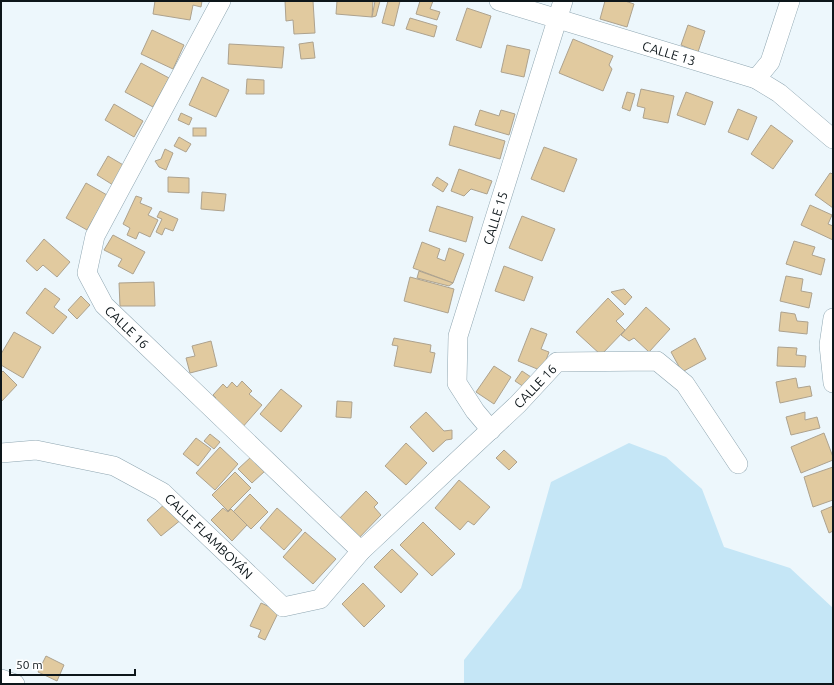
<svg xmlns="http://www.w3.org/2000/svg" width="834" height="685" viewBox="0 0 834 685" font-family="Ubuntu,sans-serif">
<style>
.green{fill:#c5e6f6}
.building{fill:#e1ca9f;stroke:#ada28e}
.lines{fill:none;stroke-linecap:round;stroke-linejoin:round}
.minor-casing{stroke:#8fa6b1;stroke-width:20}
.minor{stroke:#fff;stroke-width:19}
.labels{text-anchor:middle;stroke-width:4;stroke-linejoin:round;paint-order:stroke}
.street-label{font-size:13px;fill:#0d161a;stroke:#fff}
</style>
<rect width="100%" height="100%" fill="#edf7fc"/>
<path class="green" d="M 629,443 L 666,457 L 702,489 L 724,547 L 790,568 L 833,608 L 833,684 L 464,684 L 464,660 L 521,588 L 551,482 Z"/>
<g class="building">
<path d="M 155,1 L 202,1 L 201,7 L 193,5 L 190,20 L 153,14 Z"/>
<path d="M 285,1 L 313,1 L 315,33 L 294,34 L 293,20 L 286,21 Z"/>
<path d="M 337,1 L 373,1 L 372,17 L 336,14 Z"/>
<path d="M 375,1 L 380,1 L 376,16 L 372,17 Z"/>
<path d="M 388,1 L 400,1 L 394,26 L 382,23 Z"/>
<path d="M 420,1 L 433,1 L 430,9 L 440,12 L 437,20 L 416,14 Z"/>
<path d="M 605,1 L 625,1 L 634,4 L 627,27 L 600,19 Z"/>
<path d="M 467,8 L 491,16 L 481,48 L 456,40 Z"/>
<path d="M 410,18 L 437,26 L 434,37 L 406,29 Z"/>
<path d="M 688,25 L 705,31 L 698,52 L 681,45 Z"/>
<path d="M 152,30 L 184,45 L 173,69 L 141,54 Z"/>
<path d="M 573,39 L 613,56 L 609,65 L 612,69 L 603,91 L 559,73 Z"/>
<path d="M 313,42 L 315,58 L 301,59 L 299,44 Z"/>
<path d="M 229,44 L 284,47 L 282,68 L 228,64 Z"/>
<path d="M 507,45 L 530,50 L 524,77 L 501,72 Z"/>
<path d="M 141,63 L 169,78 L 153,107 L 125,92 Z"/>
<path d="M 202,77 L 229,90 L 216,117 L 189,105 Z"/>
<path d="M 247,79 L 264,80 L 264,94 L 246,94 Z"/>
<path d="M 641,89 L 674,96 L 668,123 L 643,118 L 645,108 L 637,106 Z"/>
<path d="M 627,92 L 635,94 L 630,111 L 622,108 Z"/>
<path d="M 686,92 L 713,102 L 705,125 L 677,115 Z"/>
<path d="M 114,104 L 143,121 L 134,137 L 105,120 Z"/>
<path d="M 738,109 L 757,117 L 748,140 L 728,132 Z"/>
<path d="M 480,110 L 499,116 L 501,110 L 515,114 L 509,135 L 475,125 Z"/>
<path d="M 181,113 L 192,118 L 189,125 L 178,120 Z"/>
<path d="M 771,125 L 793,141 L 773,169 L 751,154 Z"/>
<path d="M 454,126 L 505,141 L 500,159 L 449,145 Z"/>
<rect x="193" y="128" width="13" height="8"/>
<path d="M 179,137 L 191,144 L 186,152 L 174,146 Z"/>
<path d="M 544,147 L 577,159 L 564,192 L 531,179 Z"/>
<path d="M 165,149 L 173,153 L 166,170 L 159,167 L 155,161 L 161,159 Z"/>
<path d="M 108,156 L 125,166 L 113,185 L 97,175 Z"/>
<path d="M 459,169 L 492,181 L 487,194 L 471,189 L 464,196 L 451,191 Z"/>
<path d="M 830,173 L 833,174 L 833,208 L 815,195 Z"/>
<path d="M 168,177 L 189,178 L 189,193 L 168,192 Z"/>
<path d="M 437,177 L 448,184 L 443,192 L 432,185 Z"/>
<path d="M 86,183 L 107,195 L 87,230 L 66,218 Z"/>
<path d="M 202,192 L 226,194 L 224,211 L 201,209 Z"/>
<path d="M 136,196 L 142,198 L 140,203 L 152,208 L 148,215 L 158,220 L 150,237 L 139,232 L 136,239 L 127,235 L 130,228 L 123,224 Z"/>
<path d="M 810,205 L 832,215 L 828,224 L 833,226 L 833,240 L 801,225 Z"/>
<path d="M 437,206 L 473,217 L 466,242 L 429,231 Z"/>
<path d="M 160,211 L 178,219 L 173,231 L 165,228 L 162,235 L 156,232 L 162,219 L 157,217 Z"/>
<path d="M 522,216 L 555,229 L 542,261 L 509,248 Z"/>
<path d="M 113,235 L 145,252 L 133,274 L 118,266 L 122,259 L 104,250 Z"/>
<path d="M 44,239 L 70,262 L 57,277 L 43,265 L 37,271 L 26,261 Z"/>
<path d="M 794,241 L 815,247 L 812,255 L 825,259 L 821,275 L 786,264 Z"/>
<path d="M 422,242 L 440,249 L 437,258 L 445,261 L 449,248 L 464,254 L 453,283 L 413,268 Z"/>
<path d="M 504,266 L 533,277 L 524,301 L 495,291 Z"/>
<path d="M 419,271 L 453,283 L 449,286 L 417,278 Z"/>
<path d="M 786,276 L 803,279 L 801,291 L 812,293 L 809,308 L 780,301 Z"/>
<path d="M 410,277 L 454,289 L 448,313 L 404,301 Z"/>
<path d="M 154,282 L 155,306 L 120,306 L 119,283 Z"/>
<path d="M 45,288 L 60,299 L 54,307 L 67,317 L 53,334 L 26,313 Z"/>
<path d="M 624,289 L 632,297 L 625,305 L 611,292 Z"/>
<path d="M 81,296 L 90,305 L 77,319 L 68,310 Z"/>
<path d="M 608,298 L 624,314 L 616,321 L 625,330 L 601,355 L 576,332 Z"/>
<path d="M 646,307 L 670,329 L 649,352 L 634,338 L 629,341 L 621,335 Z"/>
<path d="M 781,312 L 795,314 L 797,321 L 808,322 L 807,334 L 779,331 Z"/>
<path d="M 531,328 L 547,334 L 541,349 L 549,352 L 542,371 L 518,361 Z"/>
<path d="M 14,332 L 41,347 L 23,378 L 1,365 L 1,354 Z"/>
<path d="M 394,338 L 431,345 L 430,352 L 435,353 L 431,373 L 394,366 L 398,346 L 392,345 Z"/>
<path d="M 695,338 L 706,359 L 682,372 L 671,352 Z"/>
<path d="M 211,341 L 217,366 L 190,373 L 186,358 L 195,356 L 192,346 Z"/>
<path d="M 778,347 L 797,348 L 796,355 L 806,356 L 805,367 L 777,366 Z"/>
<path d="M 494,366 L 511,377 L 494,404 L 476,392 Z"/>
<path d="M 3,371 L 17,385 L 1,402 L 1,373 Z"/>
<path d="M 522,371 L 531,377 L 524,387 L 515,381 Z"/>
<path d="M 796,378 L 798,388 L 810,386 L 812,396 L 780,403 L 776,382 Z"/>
<path d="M 242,381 L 252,391 L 249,394 L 262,405 L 241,429 L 212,403 L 216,398 L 213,395 L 223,384 L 227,388 L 232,382 L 237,387 Z"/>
<path d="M 281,389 L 302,406 L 281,432 L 260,414 Z"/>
<path d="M 337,401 L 352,402 L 351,418 L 336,417 Z"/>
<path d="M 426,412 L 444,431 L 452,430 L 452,439 L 446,440 L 433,452 L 410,427 Z"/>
<path d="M 805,412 L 805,420 L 817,417 L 820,428 L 791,435 L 786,417 Z"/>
<path d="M 824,433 L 833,457 L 833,460 L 801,473 L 791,447 Z"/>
<path d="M 210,434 L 220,442 L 214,449 L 204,441 Z"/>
<path d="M 196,438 L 211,449 L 198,466 L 183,454 Z"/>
<path d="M 406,443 L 427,463 L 406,485 L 385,466 Z"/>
<path d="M 220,447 L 238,464 L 215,490 L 196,473 Z"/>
<path d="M 504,450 L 517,462 L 509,470 L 496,458 Z"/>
<path d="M 251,457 L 265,471 L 252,483 L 238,469 Z"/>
<path d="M 833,467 L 833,500 L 813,507 L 804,477 Z"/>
<path d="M 235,472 L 251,488 L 228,511 L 212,495 Z"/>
<path d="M 459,480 L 490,507 L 474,525 L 468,521 L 460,530 L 435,508 Z"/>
<path d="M 366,491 L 378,503 L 374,507 L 381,515 L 356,541 L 336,522 Z"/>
<path d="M 250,494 L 268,512 L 251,529 L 233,512 Z"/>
<path d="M 167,502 L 182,519 L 161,536 L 147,520 Z"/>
<path d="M 833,506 L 833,531 L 829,533 L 821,511 Z"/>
<path d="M 223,508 L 228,512 L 231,509 L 247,525 L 232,541 L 211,520 Z"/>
<path d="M 277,508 L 302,530 L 284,550 L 260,528 Z"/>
<path d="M 423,522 L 455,554 L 432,576 L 400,545 Z"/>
<path d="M 305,532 L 336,559 L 313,584 L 283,557 Z"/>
<path d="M 392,549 L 418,574 L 401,593 L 374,567 Z"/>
<path d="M 363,583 L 385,606 L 364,627 L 342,604 Z"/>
<path d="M 261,603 L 279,611 L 265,640 L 258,637 L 261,630 L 250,626 Z"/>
<path d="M 46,656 L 64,665 L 57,681 L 38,672 Z"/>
</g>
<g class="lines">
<defs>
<g id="minor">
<path d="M 221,1 L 95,236 L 87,273 L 104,305 L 361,551"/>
<path d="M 499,1 L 756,79 L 770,62 L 790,1"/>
<path d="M 756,79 L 779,93 L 833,139"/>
<path d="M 833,318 L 829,345 L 833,383"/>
<path d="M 491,430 L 475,411 L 457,383 L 458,336 L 563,1"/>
<path d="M 1,453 L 36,450 L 114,466 L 162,492 L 283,607 L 320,599 L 361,551 L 518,404 L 557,362 L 657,361 L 685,384 L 738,464"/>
<path d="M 1,679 L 15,684"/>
</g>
</defs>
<use href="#minor" class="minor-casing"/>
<use href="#minor" class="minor"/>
</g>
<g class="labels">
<g class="street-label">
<text transform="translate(669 53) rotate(17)" y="5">CALLE 13</text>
<text transform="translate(495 218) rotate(-73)" y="5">CALLE 15</text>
<text transform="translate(127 327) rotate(44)" y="5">CALLE 16</text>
<text transform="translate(535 386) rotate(-46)" y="5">CALLE 16</text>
<text transform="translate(209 536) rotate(44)" y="5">CALLE FLAMBOYÁN</text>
</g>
</g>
<rect width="834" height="685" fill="none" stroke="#0d161a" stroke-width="4"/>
<path d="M10 669v6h125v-6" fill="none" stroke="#0d161a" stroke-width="2"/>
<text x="16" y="669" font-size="12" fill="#0d161a" stroke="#ffffff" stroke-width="3" paint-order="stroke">50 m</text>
</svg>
